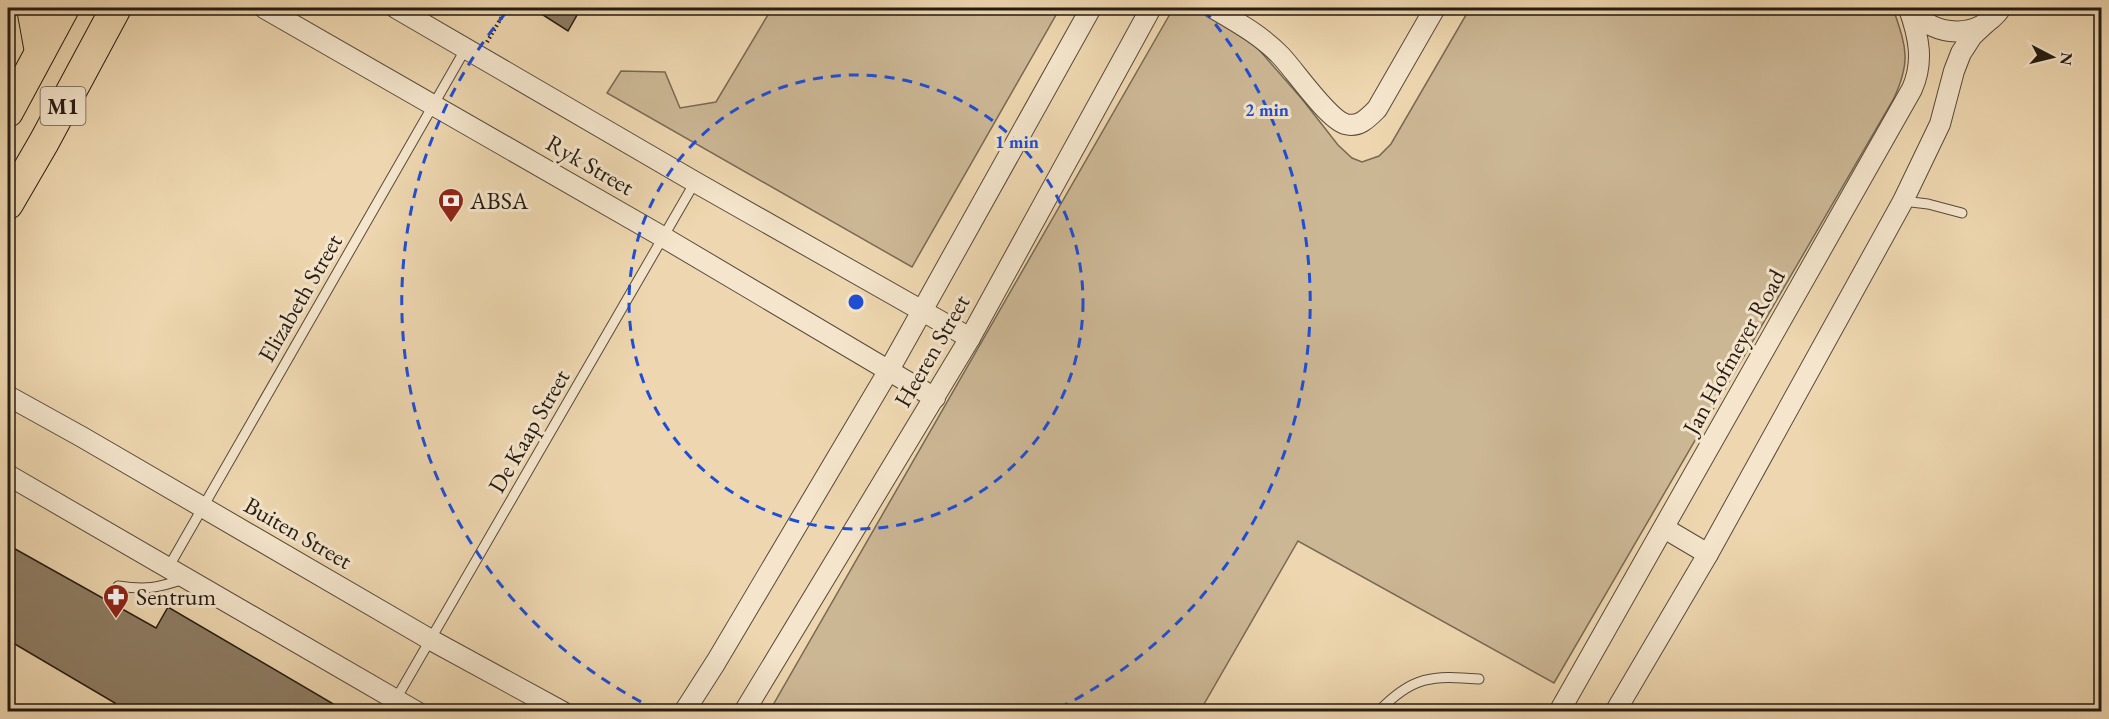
<svg xmlns="http://www.w3.org/2000/svg" width="2109" height="719" viewBox="0 0 2109 719" font-family="'EB Garamond',serif">
<style>
.green{fill:#ccb795;stroke:#786954;stroke-width:1.5}
.building{fill:#8e7d64;stroke:#251b12;stroke-width:1.5}
.lines{fill:none;stroke-linecap:round;stroke-linejoin:round}
.lane-casing{stroke:#574a3a;stroke-width:11}
.street-casing{stroke:#574a3a;stroke-width:22}
.primary-casing{stroke:#251b12;stroke-width:32}
.path{stroke:#251b12;stroke-width:4;stroke-dasharray:1.5 3;stroke-linecap:butt}
.lane{stroke:#f4e5cc;stroke-width:9}
.street{stroke:#f4e5cc;stroke-width:20}
.primary{stroke:#eed7b0;stroke-width:30}
.ring{fill:none;stroke:#1d4ed8;stroke-width:3;stroke-dasharray:10 8}
.labels{text-anchor:middle;stroke-width:6;stroke-linejoin:round;paint-order:stroke}
.shield{fill:#f4e5cc;stroke:#63584a;stroke-width:1.5}
.shield-label{font-size:22px;font-weight:bold;fill:#251b12}
.street-label{font-size:24px;fill:#251b12;stroke:#f4e5cc}
.poi-label{font-size:24px;fill:#251b12;stroke:#f4e5cc;text-anchor:start}
.centre{fill:#1d4ed8;stroke:#f4e5cc;stroke-width:3}
.ring-label{font-size:18px;text-anchor:middle;font-weight:bold;fill:#1d4ed8;stroke:#f4e5cc;stroke-width:6;stroke-linejoin:round;paint-order:stroke}
</style>
<rect width="100%" height="100%" fill="#eed7b0"/>
<filter id="stains"><feTurbulence type="fractalNoise" baseFrequency=".00333" numOctaves="4"/><feColorMatrix values="0 0 0 0 .2 0 0 0 0 .09 0 0 0 0 .02 0 0 0 .5 -.17"/></filter>
<radialGradient id="worn" r=".72"><stop offset=".6" stop-color="#630" stop-opacity="0"/><stop offset="1" stop-color="#630" stop-opacity=".3"/></radialGradient>
<g class="green">
<path d="M 772,8 L 1060,8 L 912,267 L 607,93 L 621,71 L 665,72 L 680,108 L 716,102 Z"/>
<path d="M 1182,8 L 1201,10 L 1254,44 L 1302,99 L 1338,145 L 1352,158 L 1362,162 L 1379,156 L 1391,144 L 1470,8 L 1893,8 C 1906,47 1912,60 1893,100 L 1554,683 L 1298,541 L 1200,711 L 769,712 L 1170,14 Z"/>
</g>
<g class="building">
<path d="M 532,8 L 581,8 L 568,31 Z"/>
<path d="M 8,545 L 156,628 L 168,607 L 347,712 L 110,712 L 115,703 L 8,640 Z"/>
</g>
<g class="lines">
<defs>
<g id="lane">
<path d="M 2066,8 L 2068,8"/>
<path d="M 1903,201 L 1928,204 L 1962,213"/>
<path d="M 168,568 L 466,48"/>
<path d="M 118,586 C 147,590 157,588 184,579"/>
<path d="M 396,699 L 695,182"/>
<path d="M 1378,712 C 1412,676 1432,675 1479,679"/>
<path d="M 2096,712 L 2102,706"/>
</g>
<g id="street">
<path d="M 264,8 L 663,237 L 935,398"/>
<path d="M 396,8 L 695,182 L 970,338"/>
<path d="M 1213,8 C 1237,22 1262,36 1281,56 C 1296,72 1327,118 1345,124 C 1359,128 1368,118 1377,109 L 1435,8"/>
<path d="M 1910,10 C 1936,37 1977,41 2001,8"/>
<path d="M 8,396 L 82,437 L 431,640 L 563,712"/>
<path d="M 8,475 L 417,712"/>
<path d="M 1664,528 L 1708,554"/>
<path d="M 684,712 L 716,662 L 889,370 L 1091,8"/>
<path d="M 744,712 L 970,338 L 1151,8"/>
<path d="M 1559,712 L 1912,89 C 1924,62 1919,37 1909,9"/>
<path d="M 1615,712 L 1708,554 L 1903,201 L 1940,124 L 1954,71 L 1961,53 L 1972,36 L 1987,22"/>
</g>
<g id="primary">
<path d="M 32,8 L 40,52"/>
<path d="M 8,112 L 64,8"/>
<path d="M 8,204 L 44,142 L 116,8"/>
</g>
</defs>
<use href="#lane" class="lane-casing"/>
<use href="#street" class="street-casing"/>
<use href="#primary" class="primary-casing"/>
<path class="path" d="M 487,42 L 507,8"/>
<use href="#lane" class="lane"/>
<use href="#street" class="street"/>
<use href="#primary" class="primary"/>
</g>
<g class="ring">
<circle cx="856" cy="302" r="227"/>
<path d="M657 710A454 454 0 0 1 508 10M1204 10A454 454 0 0 1 1055 710"/>
</g>
<defs>
<symbol id="bank-pin" viewBox="-11 -11 22 30"><path d="M0 17L-7.5 6A9.5 9.5 0 1 1 7.5 6Z" fill="#8f2418" stroke="#f4e5cc"/><path d="M-6-4H6V4H-6ZM0-2.3a2.3 2.3 0 1 0 0 4.6a2.3 2.3 0 1 0 0-4.6Z" fill="#fff"/></symbol>
<symbol id="pharmacy-pin" viewBox="-11 -11 22 30"><path d="M0 17L-7.5 6A9.5 9.5 0 1 1 7.5 6Z" fill="#8f2418" stroke="#f4e5cc"/><path d="M-2-6h4v4h4v4h-4v4h-4v-4h-4v-4h4Z" fill="#fff"/></symbol>
</defs>
<g fill-rule="evenodd">
<use href="#bank-pin" x="436" y="186" width="30" height="40"/>
<use href="#pharmacy-pin" x="101" y="582" width="30" height="40"/>
</g>
<g class="labels">
<rect class="shield" x="40.5" y="87" width="45" height="38" rx="4.5"/>
<g class="shield-label">
<text x="63" y="114">M1</text>
</g>
<g class="street-label">
<text transform="translate(590 165) rotate(30)" y="8">Ryk Street</text>
<text transform="translate(300 298) rotate(-60)" y="8">Elizabeth Street</text>
<text transform="translate(932 351) rotate(-60)" y="8">Heeren Street</text>
<text transform="translate(1734 352) rotate(-61)" y="8">Jan Hofmeyer Road</text>
<text transform="translate(529 431) rotate(-60)" y="8">De Kaap Street</text>
<text transform="translate(298 533) rotate(30)" y="8">Buiten Street</text>
</g>
<g class="poi-label">
<text x="470" y="209">ABSA</text>
<text x="136" y="605">Sentrum</text>
</g>
</g>
<circle cx="856" cy="302" r="9" class="centre"/>
<g class="ring-label">
<text x="1267" y="116">2 min</text>
<text x="1017" y="148">1 min</text>
</g>
<rect width="2109" height="719" fill="none" stroke="#eed7b0" stroke-width="30"/>
<rect x="9" y="9" width="2091" height="701" fill="none" stroke="#251b12" stroke-width="3"/>
<rect x="15" y="15" width="2079" height="689" fill="none" stroke="#251b12" stroke-width="1.5"/>
<g transform="translate(2052 57) rotate(97)" stroke="#f4e5cc" stroke-width="4.5" paint-order="stroke">
<path d="M0-4.5L10 22L0 15L-10 22Z" fill="#251b12"/>
<text y="-9" font-size="16" font-weight="bold" text-anchor="middle" fill="#251b12">N</text>
</g>
<rect width="100%" height="100%" filter="url(#stains)"/>
<rect width="100%" height="100%" fill="url(#worn)"/>
</svg>
